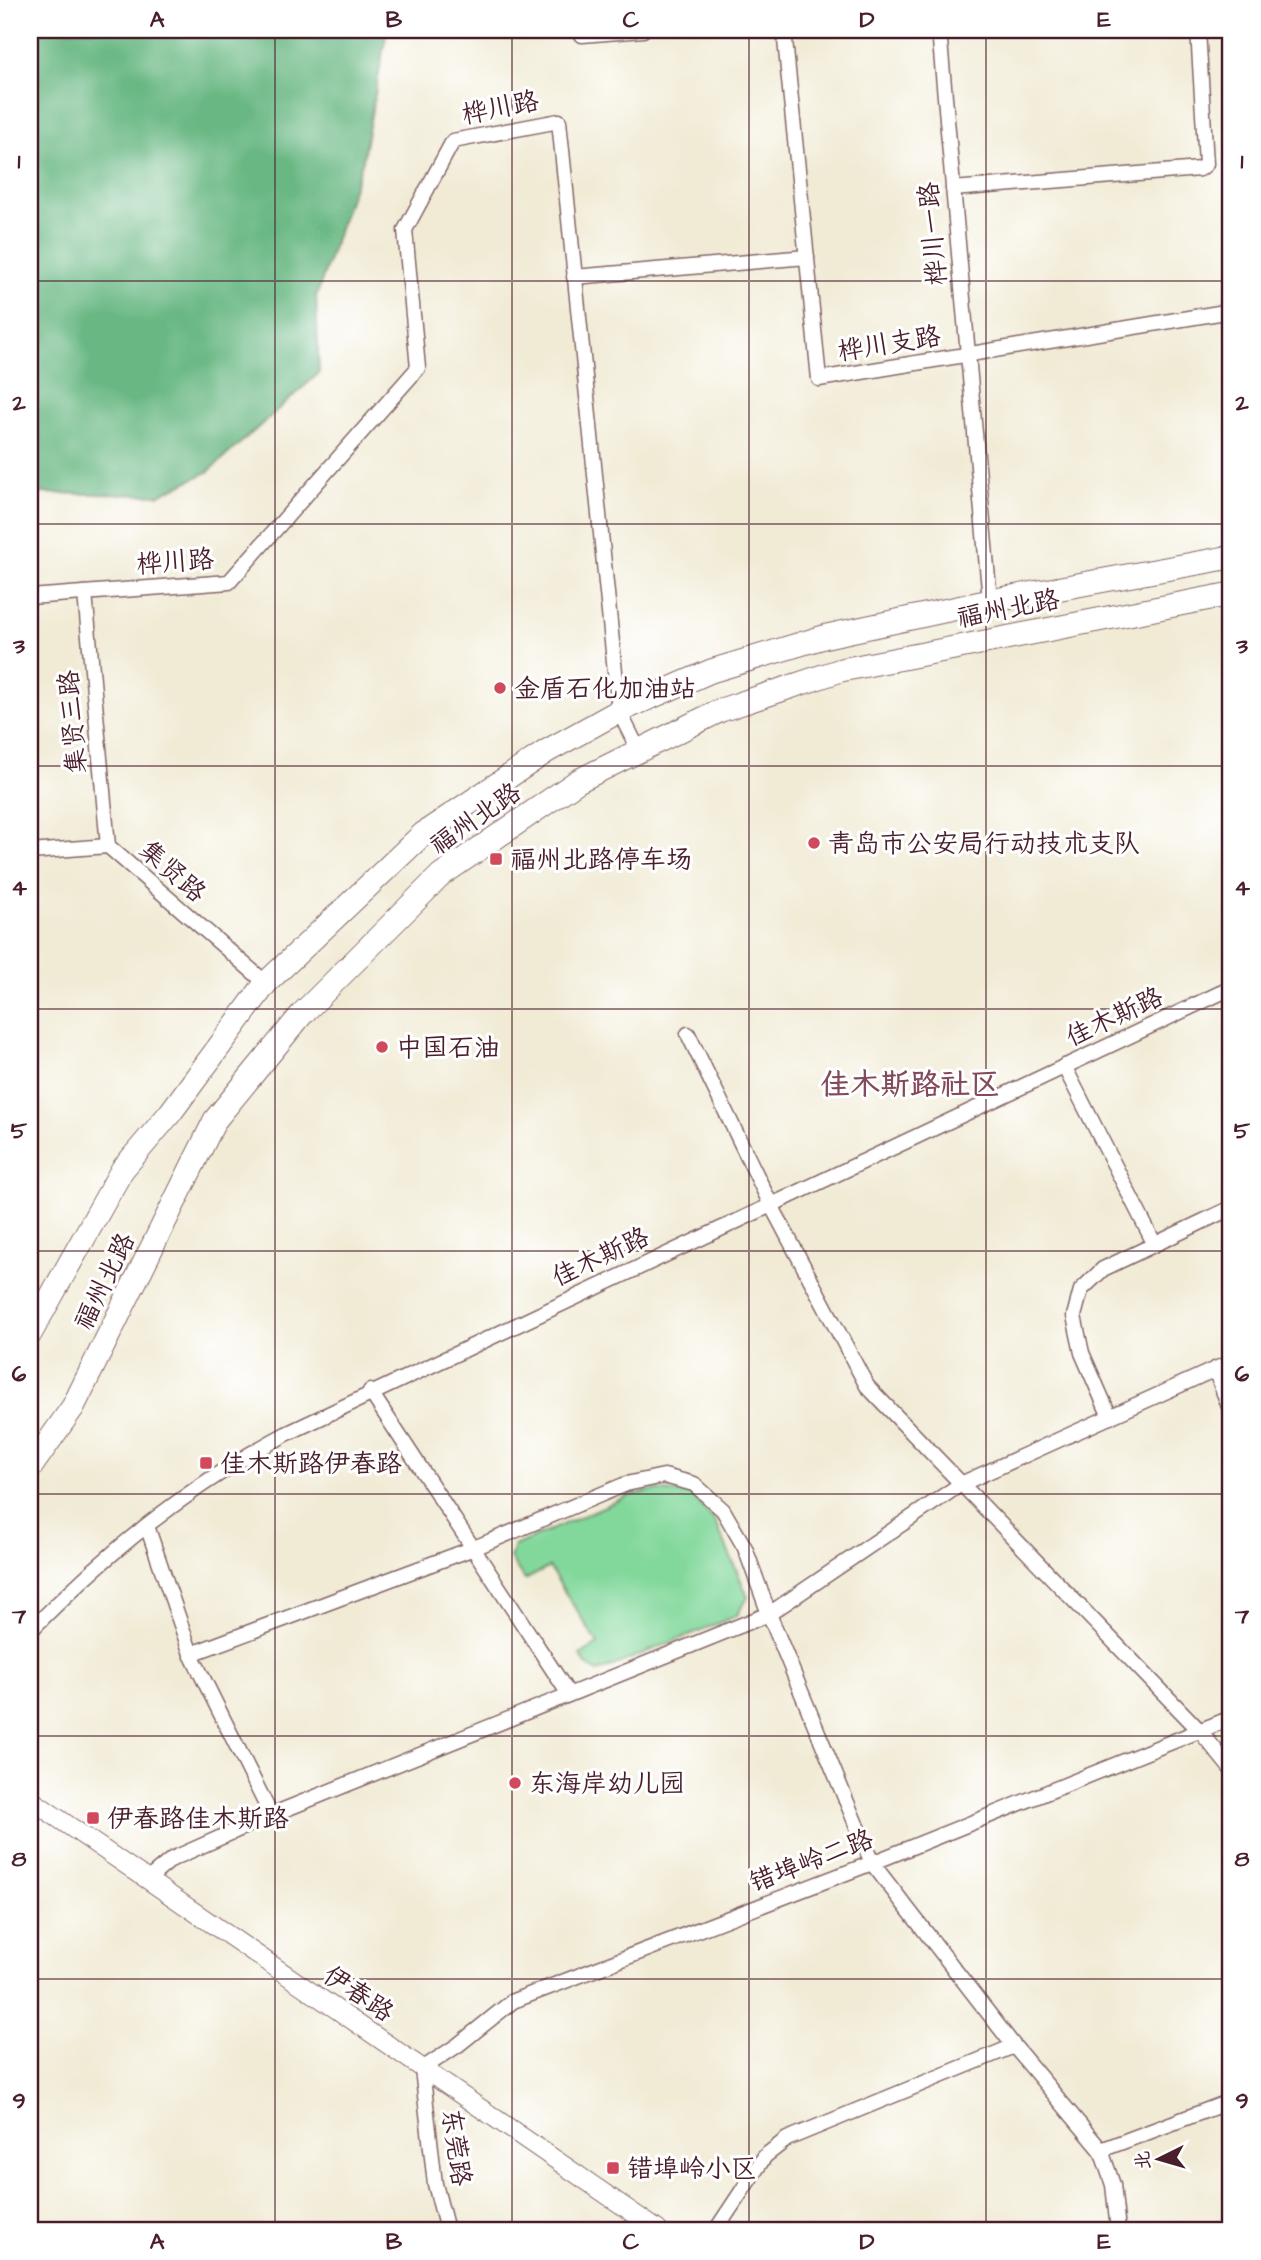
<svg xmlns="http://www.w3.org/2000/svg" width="1261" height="2260" viewBox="0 0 1261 2260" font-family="'Architects Daughter','LXGW WenKai TC',sans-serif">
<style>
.green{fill:#82d89b;stroke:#667c63;stroke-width:2}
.forest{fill:#69b883;stroke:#5a6c57;stroke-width:2}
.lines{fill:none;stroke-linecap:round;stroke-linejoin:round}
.minor-casing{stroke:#846666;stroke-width:17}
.tertiary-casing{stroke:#846666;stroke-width:20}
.primary-casing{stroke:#846666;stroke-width:25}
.minor{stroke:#fff;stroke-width:14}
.tertiary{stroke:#fff;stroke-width:18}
.primary{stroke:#fff;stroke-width:23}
.grid{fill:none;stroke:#4a1f2b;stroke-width:2;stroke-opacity:0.55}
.poi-dot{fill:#d1495b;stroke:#fff;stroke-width:2.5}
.labels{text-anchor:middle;stroke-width:6;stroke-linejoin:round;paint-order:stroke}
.street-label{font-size:26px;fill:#4a1f2b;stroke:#fff}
.poi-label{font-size:26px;fill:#4a1f2b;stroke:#fff;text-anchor:start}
.quarter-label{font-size:30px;font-weight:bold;fill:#824a5b;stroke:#fff}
.neatline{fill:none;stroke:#4a1f2b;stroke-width:2.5}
.grid-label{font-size:23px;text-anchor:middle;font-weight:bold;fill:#4a1f2b}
</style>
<rect width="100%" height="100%" fill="#fff"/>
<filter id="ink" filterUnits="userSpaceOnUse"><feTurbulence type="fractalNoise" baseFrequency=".0143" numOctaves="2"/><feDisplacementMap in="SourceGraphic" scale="14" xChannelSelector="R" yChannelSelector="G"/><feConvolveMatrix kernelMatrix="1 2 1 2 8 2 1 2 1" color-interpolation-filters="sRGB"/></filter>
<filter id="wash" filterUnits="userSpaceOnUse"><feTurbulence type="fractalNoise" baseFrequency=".00686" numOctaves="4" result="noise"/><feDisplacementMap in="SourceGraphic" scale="28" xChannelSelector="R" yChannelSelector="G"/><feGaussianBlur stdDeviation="1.57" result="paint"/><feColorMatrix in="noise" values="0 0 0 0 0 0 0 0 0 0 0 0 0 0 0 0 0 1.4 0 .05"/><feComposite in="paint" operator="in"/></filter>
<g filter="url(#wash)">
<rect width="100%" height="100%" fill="#f1ebd5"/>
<path class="green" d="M 654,1490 L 691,1494 L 715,1521 L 748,1597 L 736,1616 L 598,1672 L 586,1665 L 580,1655 L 598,1644 L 549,1567 L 525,1580 L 510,1558 L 514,1546 L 628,1496 Z"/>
<path class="forest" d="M 30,30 L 387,30 L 362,163 L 316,297 L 319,373 L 208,472 L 159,495 L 30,493 Z"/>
</g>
<g filter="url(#ink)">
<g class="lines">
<defs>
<g id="minor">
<path d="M 784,30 L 819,379 L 1231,311"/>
<path d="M 939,30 L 990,601"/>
<path d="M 582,35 L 643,30"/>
<path d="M 953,189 L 1200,169 L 1206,164 L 1198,30"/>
<path d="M 574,277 L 807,257"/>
<path d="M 85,593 L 108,846"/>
<path d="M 30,597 L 229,582 L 418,368 L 405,230 L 453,141 L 559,121 L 619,711 L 639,751"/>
<path d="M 30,852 L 108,846 L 266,983"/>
<path d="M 688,1034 L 770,1203 L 867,1386 L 1200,1731 L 1231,1769"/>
<path d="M 1064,1066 L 1154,1243"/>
<path d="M 1215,1369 L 1231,1412"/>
<path d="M 370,1391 L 568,1693"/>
<path d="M 1110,1417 L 1082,1353 L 1074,1316 L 1081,1290 L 1103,1269 L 1231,1208"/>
<path d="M 147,1526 L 191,1654 L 271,1815"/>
<path d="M 30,1631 C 105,1554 192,1484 286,1434 L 1231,988"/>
<path d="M 191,1654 L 474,1548 L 626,1484 L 664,1476 L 694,1484 L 723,1510 L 745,1548 L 769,1614 L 872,1863 L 1014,2046 L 1101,2150 L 1113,2185 L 1118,2230"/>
<path d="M 147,1880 L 172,1859 L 271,1815 L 769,1614 L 961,1484 L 1231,1362"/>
<path d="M 1101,2150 L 1231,2101"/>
<path d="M 447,2230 L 435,2184 L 422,2069 L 458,2045 L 513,2001 L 872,1863 L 1231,1718"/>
<path d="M 716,2230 L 765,2156 L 787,2139 L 1014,2046"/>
</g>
<path id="tertiary" d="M 30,1799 L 658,2230"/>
<g id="primary">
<path d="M 30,1334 L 122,1170 L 171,1112 L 266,983 L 423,834 L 547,751 L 619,711 L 711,671 L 827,636 L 990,601 L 1231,557"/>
<path d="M 30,1468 L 73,1407 L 215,1120 L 302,1014 L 441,875 L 578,781 L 721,710 L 841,670 L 1231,594"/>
</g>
</defs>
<use href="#minor" class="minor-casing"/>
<use href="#tertiary" class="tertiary-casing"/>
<use href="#primary" class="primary-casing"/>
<use href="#minor" class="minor"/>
<use href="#tertiary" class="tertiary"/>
<use href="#primary" class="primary"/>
</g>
</g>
<path class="grid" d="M 275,30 L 275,2230M 512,30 L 512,2230M 749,30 L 749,2230M 986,30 L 986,2230M 30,281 L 1231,281M 30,524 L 1231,524M 30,766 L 1231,766M 30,1009 L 1231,1009M 30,1251 L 1231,1251M 30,1494 L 1231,1494M 30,1736 L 1231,1736M 30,1979 L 1231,1979"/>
<g class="poi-dot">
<circle cx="500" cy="688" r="7"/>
<circle cx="814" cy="843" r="7"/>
<rect x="489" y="852" width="14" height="14" rx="3.5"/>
<circle cx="382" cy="1047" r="7"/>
<rect x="199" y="1456" width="14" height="14" rx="3.5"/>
<circle cx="515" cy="1783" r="7"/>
<rect x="86" y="1811" width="14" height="14" rx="3.5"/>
<rect x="606" y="2161" width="14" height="14" rx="3.5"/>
</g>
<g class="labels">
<g class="street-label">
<text transform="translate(500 107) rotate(-11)" y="9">桦川路</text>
<text transform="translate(932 234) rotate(-95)" y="9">桦川一路</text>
<text transform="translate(889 343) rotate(-9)" y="9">桦川支路</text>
<text transform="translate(175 561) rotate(-4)" y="9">桦川路</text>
<text transform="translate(1008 608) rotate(-11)" y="9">福州北路</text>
<text transform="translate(72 722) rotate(-95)" y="9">集贤三路</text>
<text transform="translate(475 818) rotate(-35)" y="9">福州北路</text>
<text transform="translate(173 871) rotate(41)" y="9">集贤路</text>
<text transform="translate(1114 1016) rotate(-25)" y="9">佳木斯路</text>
<text transform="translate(600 1256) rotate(-25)" y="9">佳木斯路</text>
<text transform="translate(104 1281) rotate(-64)" y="9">福州北路</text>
<text transform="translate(811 1860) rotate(-21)" y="9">错埠岭二路</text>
<text transform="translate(359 1993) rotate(34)" y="9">伊春路</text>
<text transform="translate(457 2147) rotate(82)" y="9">东莞路</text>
</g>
<g class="poi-label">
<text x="514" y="697">金盾石化加油站</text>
<text x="828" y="852">青岛市公安局行动技术支队</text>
<text x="510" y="868">福州北路停车场</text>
<text x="396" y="1056">中国石油</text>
<text x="220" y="1472">佳木斯路伊春路</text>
<text x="529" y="1792">东海岸幼儿园</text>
<text x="107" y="1827">伊春路佳木斯路</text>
<text x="627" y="2177">错埠岭小区</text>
</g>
<g class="quarter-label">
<text x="910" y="1094">佳木斯路社区</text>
</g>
</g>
<rect width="1261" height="2260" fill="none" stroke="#fff" stroke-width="77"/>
<g transform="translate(1159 2159) rotate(265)" stroke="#ffffff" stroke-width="5" paint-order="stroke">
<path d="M0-5L12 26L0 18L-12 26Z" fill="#4a1f2b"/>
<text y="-10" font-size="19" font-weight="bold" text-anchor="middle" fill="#4a1f2b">北</text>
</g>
<rect x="38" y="38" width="1184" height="2184" class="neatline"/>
<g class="grid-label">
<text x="157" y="27">A</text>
<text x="394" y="27">B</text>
<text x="631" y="27">C</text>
<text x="867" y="27">D</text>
<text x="1104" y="27">E</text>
<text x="19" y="168">1</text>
<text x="1242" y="168">1</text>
<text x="19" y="410">2</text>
<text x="1242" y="410">2</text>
<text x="19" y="653">3</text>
<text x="1242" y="653">3</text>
<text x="19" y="895">4</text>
<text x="1242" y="895">4</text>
<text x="19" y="1138">5</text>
<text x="1242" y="1138">5</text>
<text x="19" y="1381">6</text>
<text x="1242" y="1381">6</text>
<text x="19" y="1623">7</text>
<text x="1242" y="1623">7</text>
<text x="19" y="1866">8</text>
<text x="1242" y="1866">8</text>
<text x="19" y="2108">9</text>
<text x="1242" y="2108">9</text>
<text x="157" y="2249">A</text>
<text x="394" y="2249">B</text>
<text x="631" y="2249">C</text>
<text x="867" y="2249">D</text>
<text x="1104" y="2249">E</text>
</g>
</svg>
